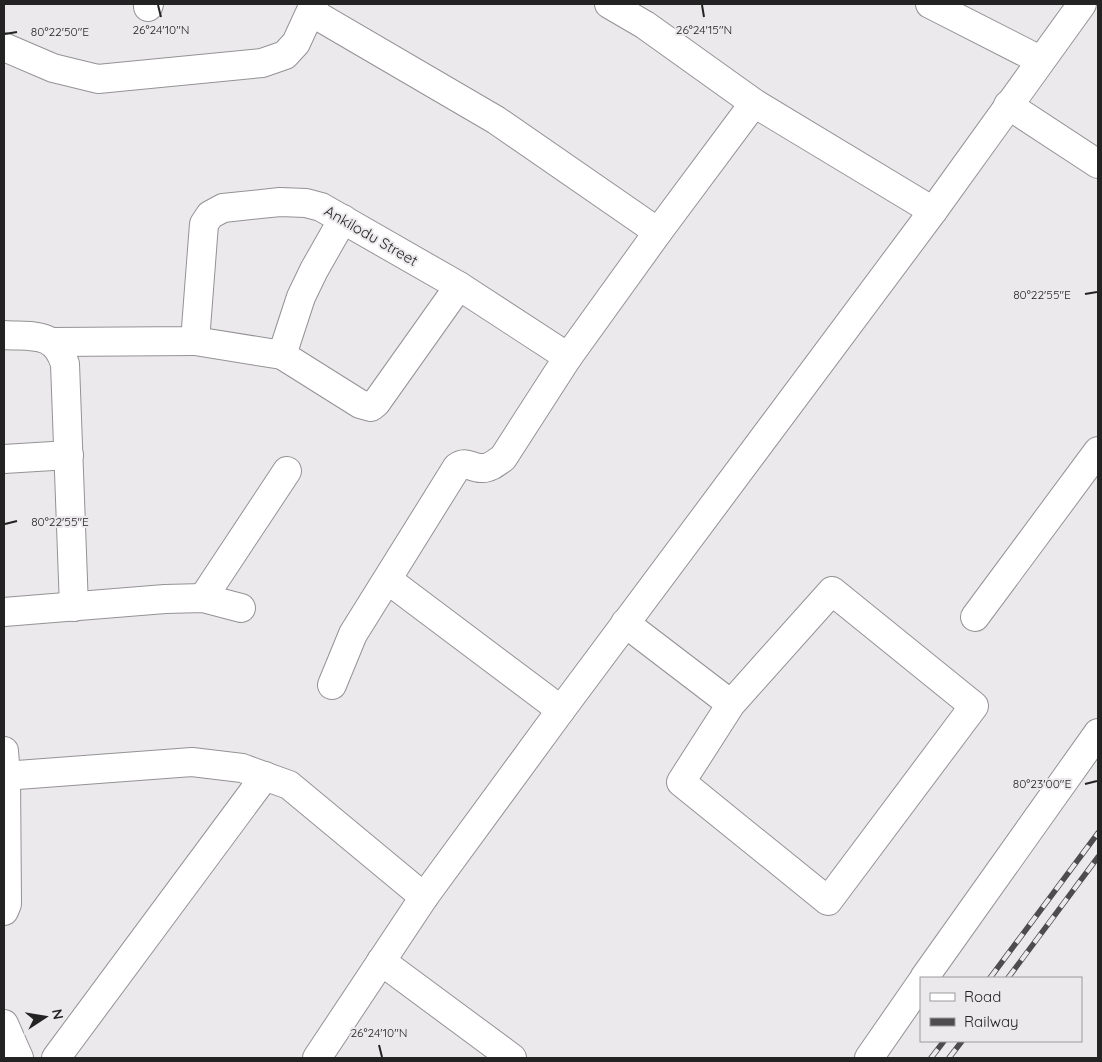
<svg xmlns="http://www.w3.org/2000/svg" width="1102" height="1062" viewBox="0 0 1102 1062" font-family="Quicksand,sans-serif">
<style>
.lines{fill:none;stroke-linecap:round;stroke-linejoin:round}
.minor-casing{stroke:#949295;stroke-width:30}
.minor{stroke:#fff;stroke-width:28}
.rail-casing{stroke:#4e4c4e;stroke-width:5.5}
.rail{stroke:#ece9ed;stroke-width:4;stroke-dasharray:11;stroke-linecap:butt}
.ticks{fill:none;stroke:#242324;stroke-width:2}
.labels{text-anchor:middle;stroke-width:4;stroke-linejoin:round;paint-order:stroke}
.street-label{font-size:15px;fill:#242324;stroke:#ece9ed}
.ticks-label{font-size:12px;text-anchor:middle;fill:#242324;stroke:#ece9ed;stroke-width:4;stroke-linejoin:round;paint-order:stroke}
</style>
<rect width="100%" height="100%" fill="#ece9ed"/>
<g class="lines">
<defs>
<g id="minor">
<path d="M 609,4 L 645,25 L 754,103 L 933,211"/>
<path d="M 930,4 L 1040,60"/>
<path d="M 148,7 L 149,4"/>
<path d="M 311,12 L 496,120 L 658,232"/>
<path d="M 4,47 L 53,68 L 98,79 L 262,63 L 285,55 L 296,43 L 314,4"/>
<path d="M 1008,105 L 1098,164"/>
<path d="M 4,335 C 33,337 55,331 65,364 L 74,607"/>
<path d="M 195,341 L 282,355 L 301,297 L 314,270 L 343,219"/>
<path d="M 53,342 L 195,341 L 204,224 L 210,215 L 223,208 L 280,202 L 306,203 L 321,207 L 459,286 L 568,357"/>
<path d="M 282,355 L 360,404 L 371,407 L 376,403 L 459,286"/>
<path d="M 4,459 L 69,455"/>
<path d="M 388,580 L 561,710"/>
<path d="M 203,598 L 287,471"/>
<path d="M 4,612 L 165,599 L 203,598 L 241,608"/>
<path d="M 975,617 L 1098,451"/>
<path d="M 625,623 L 731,704 L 832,591 L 974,706 L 828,901 L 681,782 L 731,704"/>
<path d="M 332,685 L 353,634 L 457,467 C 466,460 471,468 481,468 C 489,469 497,462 503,458 L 568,357 L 658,232 L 754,103"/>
<path d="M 4,751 L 6,776 L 7,904 L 4,911"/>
<path d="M 4,776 L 192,762 L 242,768 L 289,785 L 424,897"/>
<path d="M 381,961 L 512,1058"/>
<path d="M 924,978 L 1098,733"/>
<path d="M 4,1024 L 19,1058"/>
<path d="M 56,1058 L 265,776"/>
<path d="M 317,1058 L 424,897 L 561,710 L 933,211 L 1082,4"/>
<path d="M 869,1058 L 921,983"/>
</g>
</defs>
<use href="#minor" class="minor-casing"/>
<use href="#minor" class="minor"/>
<defs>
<g id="rail">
<path d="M 990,978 L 1098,833"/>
<path d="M 1008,978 L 1098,857"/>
<path d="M 931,1058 L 944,1041"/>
<path d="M 949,1058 L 962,1041"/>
</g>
</defs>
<use href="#rail" class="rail-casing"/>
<use href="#rail" class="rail"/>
</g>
<path class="ticks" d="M 158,5 L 161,17M 702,5 L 704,17M 5,34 L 17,32M 1085,294 L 1097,292M 5,524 L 17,521M 1085,784 L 1097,781M 379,1045 L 382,1057"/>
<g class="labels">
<g class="street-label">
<text transform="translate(371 236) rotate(30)" y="5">Ankilodu Street</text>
</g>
</g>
<g class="ticks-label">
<text x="161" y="34">26°24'10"N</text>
<text x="704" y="34">26°24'15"N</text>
<text x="60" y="36">80°22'50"E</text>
<text x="1042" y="299">80°22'55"E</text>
<text x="60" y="526">80°22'55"E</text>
<text x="1042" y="788">80°23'00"E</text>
<text x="379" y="1037">26°24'10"N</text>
</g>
<rect width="1102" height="1062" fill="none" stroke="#242324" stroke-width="10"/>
<rect x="920" y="977" width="162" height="65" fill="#ece9ed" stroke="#9c9a9d"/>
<rect x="930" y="993" width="25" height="8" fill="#ffffff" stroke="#9c9a9d"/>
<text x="964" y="1002" font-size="15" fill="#242324">Road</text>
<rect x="930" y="1018" width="25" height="8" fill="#4e4c4e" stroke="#9c9a9d"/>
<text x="964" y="1027" font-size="15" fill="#242324">Railway</text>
<g transform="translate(45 1017) rotate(78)" stroke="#ece9ed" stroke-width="4" paint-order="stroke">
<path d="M0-4L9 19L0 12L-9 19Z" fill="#242324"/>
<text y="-8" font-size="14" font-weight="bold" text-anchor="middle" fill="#242324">N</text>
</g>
</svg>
